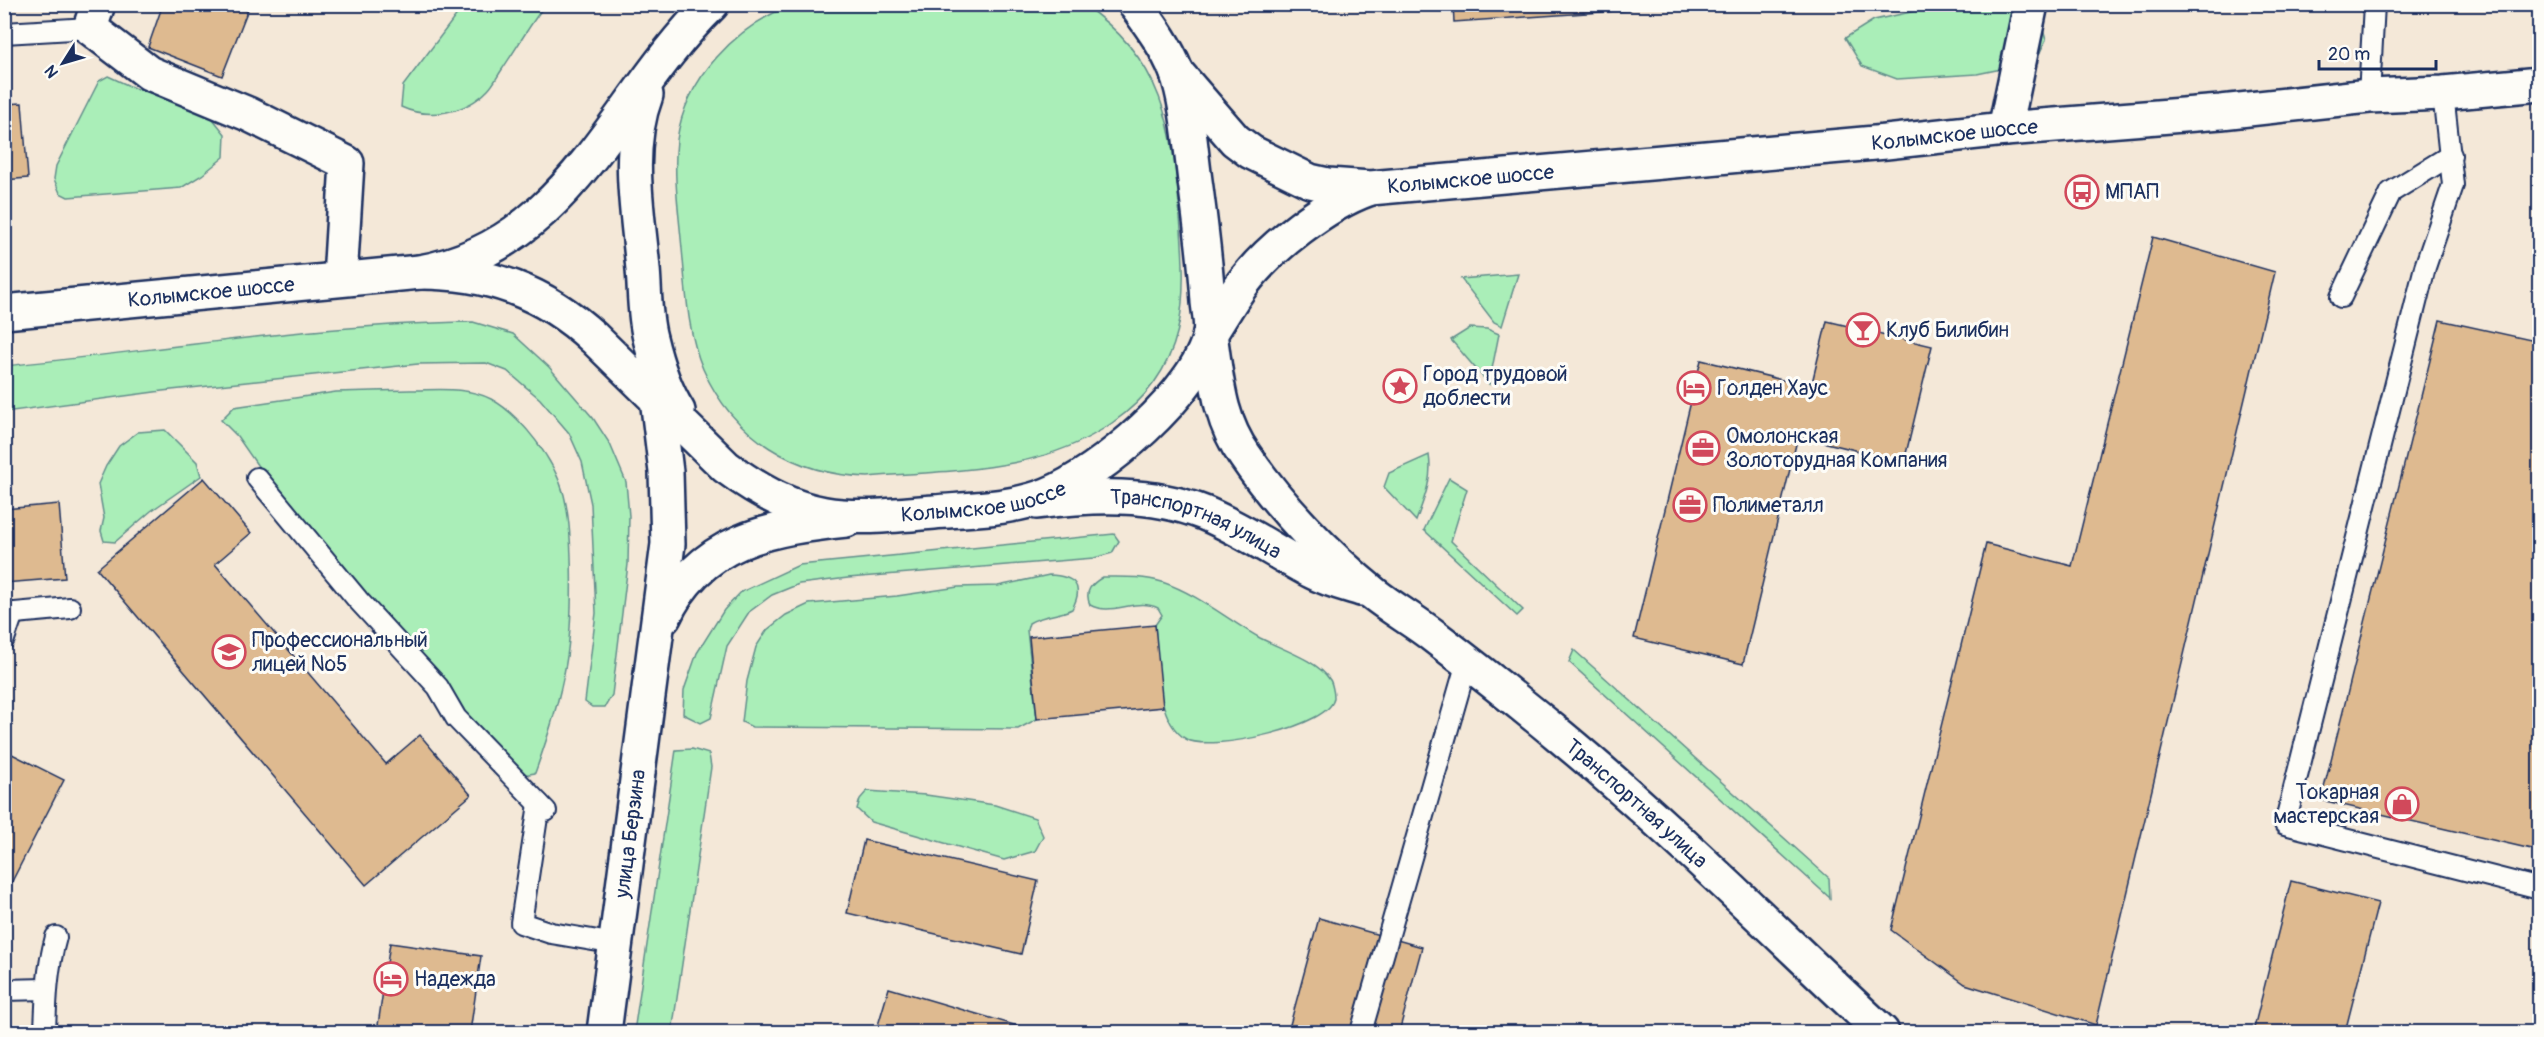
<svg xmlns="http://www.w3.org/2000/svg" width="2544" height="1037" viewBox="0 0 2544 1037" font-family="Pangolin,sans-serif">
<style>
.green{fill:#aaeeb8;stroke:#628e8b;stroke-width:1.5}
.building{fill:#deba90;stroke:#1b2f5e;stroke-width:1.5}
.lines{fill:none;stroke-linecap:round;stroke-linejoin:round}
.lane-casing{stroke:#1b2f5e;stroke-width:24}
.street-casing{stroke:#1b2f5e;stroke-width:38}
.secondary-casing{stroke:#1b2f5e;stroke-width:38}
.primary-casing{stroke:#1b2f5e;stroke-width:38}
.highway-casing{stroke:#1b2f5e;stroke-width:38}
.lane{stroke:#fdfcf7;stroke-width:20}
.street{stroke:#fdfcf7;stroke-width:33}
.secondary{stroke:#fdfcf7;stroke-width:33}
.primary{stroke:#fdfcf7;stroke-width:33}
.highway{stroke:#fdfcf7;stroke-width:33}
.labels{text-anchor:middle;stroke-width:6;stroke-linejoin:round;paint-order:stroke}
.street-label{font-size:21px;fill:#1b2f5e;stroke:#fdfcf7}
.poi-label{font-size:21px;fill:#1b2f5e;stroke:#fdfcf7;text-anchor:start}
</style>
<rect width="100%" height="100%" fill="#f4e8d8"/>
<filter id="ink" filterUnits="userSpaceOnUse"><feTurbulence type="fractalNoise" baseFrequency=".0167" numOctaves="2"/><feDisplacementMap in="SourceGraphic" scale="12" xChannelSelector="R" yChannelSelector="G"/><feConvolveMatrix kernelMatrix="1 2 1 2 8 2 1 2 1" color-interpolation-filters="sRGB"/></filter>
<g filter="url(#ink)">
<g class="green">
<path d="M 1082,4 C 1164,58 1173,127 1180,217 C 1187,300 1189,370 1112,423 C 1042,473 950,470 868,477 C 795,475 733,437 703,369 C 687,332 686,289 682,249 C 679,214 673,176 677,140 C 685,79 736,26 792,5 Z"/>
<path d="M 2029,4 L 2037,9 L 2046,40 L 2035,62 L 1977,74 L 1897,79 L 1862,66 L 1845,38 L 1874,20 L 1943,5 Z"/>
<path d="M 464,5 L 545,5 C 529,26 516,49 501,71 C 497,77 493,85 488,90 C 466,113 429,120 401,107 L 403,86 Z"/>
<path d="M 108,76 L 134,88 L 205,109 L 225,134 L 224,157 L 202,175 L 181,188 L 68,197 L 60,193 L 54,179 L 56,166 L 99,81 Z"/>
<path d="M 1518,274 L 1502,326 L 1494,322 L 1461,279 Z"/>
<path d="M 473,322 L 513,334 L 549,367 L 593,418 L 610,444 L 626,482 L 629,516 L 628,564 L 612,695 L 605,707 L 592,707 L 585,702 L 596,613 L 591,504 L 582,462 L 569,433 L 540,399 L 507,371 L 486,363 L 418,364 L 162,391 L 5,412 L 5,366 C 161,350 316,324 473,322 Z"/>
<path d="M 1470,328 L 1487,329 L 1499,334 L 1489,384 L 1451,340 Z"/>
<path d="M 410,390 C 437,390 466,386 491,399 C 522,416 555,461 564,495 C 574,534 573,623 566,663 C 560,698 547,740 535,773 L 523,775 L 489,744 L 271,485 L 237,436 L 221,420 L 234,407 L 336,392 Z"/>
<path d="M 165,430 L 197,462 L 201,476 L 151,511 L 115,542 L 104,541 L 101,531 L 104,518 L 98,484 L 106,466 L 119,446 L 138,432 Z"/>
<path d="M 1429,455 C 1433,479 1424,499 1416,521 L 1384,487 L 1389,473 Z"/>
<path d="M 1449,478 L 1467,489 L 1451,541 L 1523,610 L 1517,616 L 1424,530 Z"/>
<path d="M 1114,534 L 1119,541 L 1112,553 L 1094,558 L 848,578 L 799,584 L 772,595 L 749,612 L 727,646 L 711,718 L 701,723 L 683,714 L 684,690 L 697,653 L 724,610 L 741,592 L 799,565 Z"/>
<path d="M 1049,575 C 1074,576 1085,585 1072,609 C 1058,616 1042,615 1029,623 L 1027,630 L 1037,719 L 1018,729 L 752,727 L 742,722 L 747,681 L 756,647 L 767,630 L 786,615 L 809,604 L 897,596 L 958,587 L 998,586 Z"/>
<path d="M 1103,577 C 1122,577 1144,576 1162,582 C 1198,594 1228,620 1260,638 C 1281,649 1317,660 1330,680 C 1332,683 1334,693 1334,697 C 1334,726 1209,753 1186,739 C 1154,720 1158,658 1155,625 L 1162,615 L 1158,608 C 1136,597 1112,617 1090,605 C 1084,591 1091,584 1103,577 Z"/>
<path d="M 1574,650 L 1829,878 L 1830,898 L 1569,662 Z"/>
<path d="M 692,749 L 709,754 L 711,767 L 672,1032 L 634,1032 L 676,750 Z"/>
<path d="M 867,791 L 926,795 L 995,805 L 1035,818 L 1043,836 L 1035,851 L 1004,860 L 871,822 L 857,809 L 860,799 Z"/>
</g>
<g class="building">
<path d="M 163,4 L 250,4 L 222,76 L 148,47 Z"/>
<path d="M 1453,4 L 1629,4 L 1630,10 L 1454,22 Z"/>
<path d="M 22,103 L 28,178 L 4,180 L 4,104 Z"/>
<path d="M 2153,237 L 2275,272 L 2096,1025 L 1965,984 L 1891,930 L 1986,544 L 2072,566 Z"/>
<path d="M 2440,320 L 2540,342 L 2540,851 L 2321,800 Z"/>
<path d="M 1827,321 L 1932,346 L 1904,462 L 1798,436 L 1743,664 L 1634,638 L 1701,360 L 1811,387 Z"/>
<path d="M 204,478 L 251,533 L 215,564 L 386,764 L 420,735 L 471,795 L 366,885 L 97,569 Z"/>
<path d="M 59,504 L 65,578 L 4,583 L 4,509 Z"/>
<path d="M 1155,625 L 1163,707 L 1037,719 L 1029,637 Z"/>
<path d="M 4,750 L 64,780 L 4,897 Z"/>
<path d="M 864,840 L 1038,881 L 1021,954 L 847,913 Z"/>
<path d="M 2291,881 L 2378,903 L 2345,1032 L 2253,1032 Z"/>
<path d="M 1319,918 L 1422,947 L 1399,1032 L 1288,1032 Z"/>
<path d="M 390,943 L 481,956 L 470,1032 L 377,1032 Z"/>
<path d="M 889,988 L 1038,1032 L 876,1032 Z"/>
</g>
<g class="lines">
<defs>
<g id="lane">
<path d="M 4,33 L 90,28"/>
<path d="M 2443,93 L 2453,185 L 2425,267 L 2285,824 L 2540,889"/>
<path d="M 2369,96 L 2374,4"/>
<path d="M 2341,297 L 2391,192 L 2451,155"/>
<path d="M 257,478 L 358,600 L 438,687 L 456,718 L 546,811"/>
<path d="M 4,614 L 70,608"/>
<path d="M 4,639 L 13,613"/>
<path d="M 539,804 L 521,923 L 551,933 L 616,944"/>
<path d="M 4,990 L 46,989"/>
<path d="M 45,1032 C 46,1000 47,969 56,937"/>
<path d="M 1361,1032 L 1467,662"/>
</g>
<g id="street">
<path d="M 98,4 L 90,28 L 149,73 L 248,114 L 347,163 L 340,279"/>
<path d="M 2005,129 L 2031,4"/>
</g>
<g id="secondary">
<path id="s1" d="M 1210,334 C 1217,379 1218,418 1245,456 C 1279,506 1327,556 1374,594 C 1393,609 1416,622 1435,637 C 1477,669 1519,702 1560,736 C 1672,829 1776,933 1882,1032"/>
<path id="s2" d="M 1037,502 C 1092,495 1151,492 1204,513 C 1242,529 1277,553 1313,572 C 1328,580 1345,584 1361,589"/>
<path d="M 664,617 C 699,540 769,528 846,520"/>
<path id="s3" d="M 604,1032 L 668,544 L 666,472 L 655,382"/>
</g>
<g id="primary">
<path id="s4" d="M 1177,73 L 1235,140 L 1251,152 L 1310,181 L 1328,185 L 1370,188 L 1886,142 L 2005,129 L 2221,112 L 2369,96 L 2443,93 L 2540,84"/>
<path d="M 1210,334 C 1221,317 1231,299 1243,283 C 1270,247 1326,204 1368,189"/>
</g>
<g id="highway">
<path d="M 646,95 C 625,150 638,213 643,269 C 645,292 644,316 650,338 C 656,363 664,389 678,411"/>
<path id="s5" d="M 420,272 C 488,272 543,291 594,338 L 726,467 C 804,524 842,520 934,512 C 972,509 1011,509 1047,495 C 1100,474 1198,392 1210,334 C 1212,325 1209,312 1208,302 C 1206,264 1201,226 1196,188 C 1191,155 1188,101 1176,71 C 1166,46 1151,26 1135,4"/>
<path id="s6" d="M 4,312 L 420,272 C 571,245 614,99 712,4"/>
</g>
</defs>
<use href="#lane" class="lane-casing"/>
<use href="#street" class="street-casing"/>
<use href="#secondary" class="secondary-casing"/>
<use href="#primary" class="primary-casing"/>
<use href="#highway" class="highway-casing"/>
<use href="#lane" class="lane"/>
<use href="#street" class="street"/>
<use href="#secondary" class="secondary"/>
<use href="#primary" class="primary"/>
<use href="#highway" class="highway"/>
</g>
</g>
<defs>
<symbol id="bus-ring" viewBox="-11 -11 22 22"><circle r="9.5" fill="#fdfcf7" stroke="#d1495b" stroke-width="1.5"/><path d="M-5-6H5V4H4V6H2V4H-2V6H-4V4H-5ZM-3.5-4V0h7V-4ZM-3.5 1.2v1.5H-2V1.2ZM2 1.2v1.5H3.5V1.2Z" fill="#d1495b"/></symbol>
<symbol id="bar-ring" viewBox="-11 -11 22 22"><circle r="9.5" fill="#fdfcf7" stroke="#d1495b" stroke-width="1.5"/><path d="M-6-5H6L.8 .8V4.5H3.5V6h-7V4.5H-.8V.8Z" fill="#d1495b"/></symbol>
<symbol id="sight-ring" viewBox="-11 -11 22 22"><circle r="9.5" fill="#fdfcf7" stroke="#d1495b" stroke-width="1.5"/><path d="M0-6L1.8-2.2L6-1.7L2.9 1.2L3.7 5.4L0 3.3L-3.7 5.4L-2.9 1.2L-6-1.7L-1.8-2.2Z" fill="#d1495b"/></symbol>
<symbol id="hotel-ring" viewBox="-11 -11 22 22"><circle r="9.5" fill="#fdfcf7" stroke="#d1495b" stroke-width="1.5"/><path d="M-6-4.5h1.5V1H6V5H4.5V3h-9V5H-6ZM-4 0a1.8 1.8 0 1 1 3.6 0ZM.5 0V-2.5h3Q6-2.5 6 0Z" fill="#d1495b"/></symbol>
<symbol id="office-ring" viewBox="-11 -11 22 22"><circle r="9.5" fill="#fdfcf7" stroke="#d1495b" stroke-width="1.5"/><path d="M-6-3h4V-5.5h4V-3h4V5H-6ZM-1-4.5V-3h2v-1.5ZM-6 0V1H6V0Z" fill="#d1495b"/></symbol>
<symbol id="university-ring" viewBox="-11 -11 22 22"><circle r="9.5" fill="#fdfcf7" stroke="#d1495b" stroke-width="1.5"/><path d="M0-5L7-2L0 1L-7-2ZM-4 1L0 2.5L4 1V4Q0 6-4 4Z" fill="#d1495b"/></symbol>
<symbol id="shop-ring" viewBox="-11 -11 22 22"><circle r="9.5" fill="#fdfcf7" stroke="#d1495b" stroke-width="1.5"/><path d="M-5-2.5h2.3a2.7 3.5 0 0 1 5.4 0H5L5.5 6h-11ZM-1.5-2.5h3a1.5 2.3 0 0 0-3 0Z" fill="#d1495b"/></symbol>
</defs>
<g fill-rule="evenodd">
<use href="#bus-ring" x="2063" y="173" width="38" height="38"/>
<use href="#bar-ring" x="1844" y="311" width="38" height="38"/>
<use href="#sight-ring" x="1381" y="367" width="38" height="38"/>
<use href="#hotel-ring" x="1675" y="369" width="38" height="38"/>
<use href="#office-ring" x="1684" y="429" width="38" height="38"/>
<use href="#office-ring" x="1671" y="486" width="38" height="38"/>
<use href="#university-ring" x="210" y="633" width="38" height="38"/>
<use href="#shop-ring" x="2383" y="785" width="38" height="38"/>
<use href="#hotel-ring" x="372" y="960" width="38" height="38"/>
</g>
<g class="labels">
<g class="street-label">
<text dy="7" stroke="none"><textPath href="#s4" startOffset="822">Колымское шоссе</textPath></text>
<text dy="7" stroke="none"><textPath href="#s4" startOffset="336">Колымское шоссе</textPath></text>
<text dy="7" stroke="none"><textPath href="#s6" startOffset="208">Колымское шоссе</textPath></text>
<text dy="7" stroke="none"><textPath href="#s5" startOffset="646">Колымское шоссе</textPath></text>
<text dy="7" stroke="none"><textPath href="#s2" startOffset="164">Транспортная улица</textPath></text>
<text dy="7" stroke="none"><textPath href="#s1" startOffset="654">Транспортная улица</textPath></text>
<text dy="7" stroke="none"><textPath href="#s3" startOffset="200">улица Берзина</textPath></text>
</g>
<g class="poi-label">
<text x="2105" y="199">МПАП</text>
<text x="1886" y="337">Клуб Билибин</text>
<text x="1423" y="381">Город трудовой<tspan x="1423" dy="24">доблести</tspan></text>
<text x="1717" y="395">Голден Хаус</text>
<text x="1726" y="443">Омолонская<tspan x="1726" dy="24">Золоторудная Компания</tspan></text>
<text x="1713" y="512">Полиметалл</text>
<text x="252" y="647">Профессиональный<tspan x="252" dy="24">лицей №5</tspan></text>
<text x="2379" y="799" text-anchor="end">Токарная<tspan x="2379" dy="24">мастерская</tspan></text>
<text x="414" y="986">Надежда</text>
</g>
</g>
<rect width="2544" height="1037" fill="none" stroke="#fdfcf7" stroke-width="24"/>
<rect x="12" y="12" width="2520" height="1013" fill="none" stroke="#1b2f5e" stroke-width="2" filter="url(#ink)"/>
<g transform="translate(63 63) rotate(233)" stroke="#fdfcf7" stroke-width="4.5" paint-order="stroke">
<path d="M0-4.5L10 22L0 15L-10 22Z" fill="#1b2f5e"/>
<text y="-9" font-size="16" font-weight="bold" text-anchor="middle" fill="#1b2f5e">N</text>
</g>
<path d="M2319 60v9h117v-9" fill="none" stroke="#1b2f5e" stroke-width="3"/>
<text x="2328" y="60" font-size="18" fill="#1b2f5e" stroke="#fdfcf7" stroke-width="4.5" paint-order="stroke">20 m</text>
</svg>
